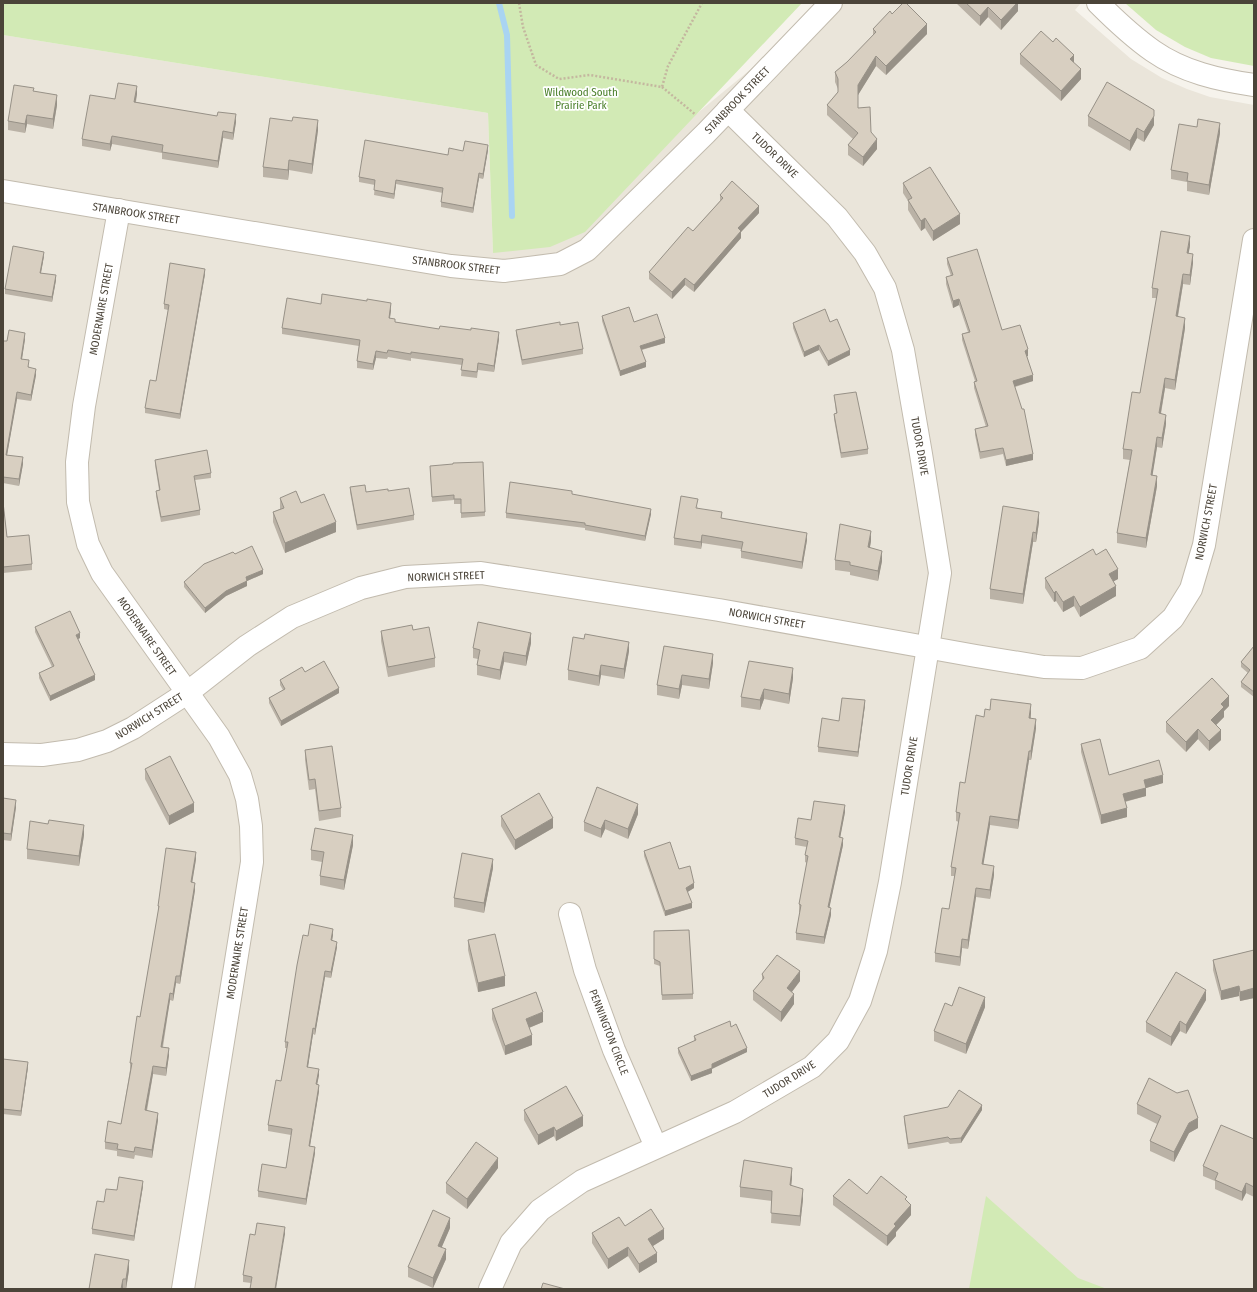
<svg xmlns="http://www.w3.org/2000/svg" width="1257" height="1292" viewBox="0 0 1257 1292" font-family="'Fira Sans Condensed',sans-serif">
<style>
.residential{fill:#eae5da}
.green{fill:#d2eab5}
.lines{fill:none;stroke-linecap:round;stroke-linejoin:round}
.stream{stroke:#a9d4f2;stroke-width:6}
.street-casing{stroke:#c2bbae;stroke-width:24}
.path{stroke:#c4b79f;stroke-width:2.5;stroke-dasharray:2 2;stroke-linecap:butt}
.street{stroke:#fff;stroke-width:22}
.wall{fill:#bab2a6}
.shaded-wall{fill:#979187}
.building{fill:#d8cfc1;stroke:#979187}
.labels{text-anchor:middle;stroke-width:3.5;stroke-linejoin:round;paint-order:stroke}
.park-label{font-size:11px;fill:#4a7f2a;stroke:#fff}
.street-label{font-size:11px;fill:#4b4439;stroke:#fff}
</style>
<rect width="100%" height="100%" fill="#f6f3ec"/>
<path class="residential" d="M 831,3 L 1081,3 L 1075,10 L 1131,59 L 1162,78 L 1187,89 L 1210,97 L 1254,105 L 1254,1289 L 3,1289 L 3,35 L 488,113 L 493,253 L 694,116 Z"/>
<g class="green">
<path d="M 3,3 L 802,3 L 585,232 L 550,247 L 493,253 L 488,113 L 3,35 Z"/>
<path d="M 1125,3 L 1254,3 L 1254,66 L 1211,58 L 1185,47 L 1156,30 Z"/>
<path d="M 986,1196 L 1078,1278 L 1107,1289 L 969,1289 Z"/>
</g>
<g class="lines">
<path class="stream" d="M 499,3 L 507,35 L 512,216"/>
<defs>
<g id="street">
<path d="M 1098,3 C 1115,20 1133,37 1153,51 C 1183,72 1219,80 1254,85"/>
<path d="M 3,191 L 451,266 L 504,271 L 560,264 L 587,250 L 706,133 L 831,3"/>
<path d="M 119,210 L 84,406 L 77,462 L 78,502 L 88,544 L 102,573 L 219,737 L 240,775 L 247,799 L 251,826 L 252,862 L 183,1289"/>
<path d="M 3,754 L 42,755 L 78,750 L 107,741 L 133,728 L 187,693 L 247,646 L 292,617 L 361,588 L 405,577 L 481,573 L 719,610 L 976,656 L 1044,667 L 1082,668 L 1140,648 L 1173,618 L 1191,589 L 1204,545 L 1254,240"/>
<path d="M 570,914 L 585,970 L 614,1050 L 656,1147"/>
<path d="M 490,1289 L 511,1243 L 540,1210 L 582,1181 L 735,1112 L 812,1067 L 838,1041 L 860,1001 L 876,951 L 890,882 L 940,573 L 921,454 L 903,350 L 885,288 L 865,253 L 837,217 L 728,110"/>
</g>
</defs>
<use href="#street" class="street-casing"/>
<g class="path">
<path d="M 519,3 L 523,27 L 536,65 L 559,79 L 590,75 L 662,87 L 668,66 L 702,3"/>
<path d="M 662,87 L 696,115"/>
</g>
<use href="#street" class="street"/>
</g>
<g class="wall">
<path d="M 956,3 L 1018,3 L 1018,11 L 1001,30 L 988,17 L 980,26 Z"/>
<path d="M 892,14 L 927,34 L 886,75 L 876,66 L 858,95 L 858,108 L 871,132 L 877,149 L 863,166 L 848,155 L 848,145 L 853,139 L 827,115 L 827,105 L 838,92 L 838,89 L 835,82 L 835,72 L 847,62 L 873,36 L 873,29 Z"/>
<path d="M 1053,42 L 1074,63 L 1081,79 L 1061,101 L 1020,64 L 1020,54 Z"/>
<path d="M 34,91 L 57,105 L 53,129 L 27,124 L 25,133 L 8,130 L 8,121 Z"/>
<path d="M 137,94 L 136,102 L 236,122 L 233,140 L 223,138 L 218,168 L 162,159 L 162,153 L 112,144 L 110,151 L 82,146 L 82,139 L 115,99 Z"/>
<path d="M 1088,116 L 1154,125 L 1144,142 L 1137,138 L 1130,151 L 1088,126 Z"/>
<path d="M 292,121 L 318,130 L 312,174 L 289,170 L 288,180 L 263,177 L 263,167 Z"/>
<path d="M 1220,133 L 1209,195 L 1187,191 L 1187,182 L 1171,179 L 1171,170 Z"/>
<path d="M 488,150 L 483,179 L 479,178 L 473,213 L 441,207 L 441,202 L 443,193 L 396,184 L 394,199 L 374,195 L 375,185 L 359,182 L 359,177 L 463,151 Z"/>
<path d="M 903,183 L 960,224 L 933,241 L 925,228 L 921,231 L 908,210 L 908,201 L 903,193 Z"/>
<path d="M 720,195 L 759,213 L 741,232 L 741,238 L 694,292 L 685,285 L 672,299 L 649,279 L 649,272 L 693,231 L 720,201 Z"/>
<path d="M 1190,246 L 1188,253 L 1193,263 L 1190,285 L 1183,284 L 1178,317 L 1185,328 L 1175,390 L 1165,388 L 1161,414 L 1166,424 L 1162,448 L 1157,447 L 1152,476 L 1157,486 L 1146,548 L 1117,543 L 1117,533 L 1130,460 L 1123,459 L 1123,449 L 1140,393 L 1157,298 L 1152,298 L 1152,288 Z"/>
<path d="M 44,256 L 41,273 L 56,280 L 52,302 L 5,294 L 5,289 Z"/>
<path d="M 947,258 L 1002,330 L 1028,356 L 1027,356 L 1033,381 L 1015,387 L 1033,460 L 1006,466 L 1003,454 L 980,459 L 975,435 L 975,429 L 986,427 L 974,388 L 974,382 L 975,381 L 962,340 L 962,334 L 968,332 L 959,305 L 953,308 L 946,284 L 946,277 L 951,276 L 947,264 Z"/>
<path d="M 205,274 L 180,419 L 145,413 L 145,408 L 156,381 L 168,310 L 164,309 L 164,304 Z"/>
<path d="M 321,304 L 391,310 L 390,318 L 395,322 L 499,339 L 494,372 L 478,370 L 477,378 L 461,376 L 462,365 L 411,358 L 411,361 L 388,357 L 387,359 L 376,358 L 373,370 L 357,368 L 357,361 L 359,346 L 282,334 L 282,328 Z"/>
<path d="M 602,316 L 634,322 L 665,343 L 642,350 L 646,367 L 620,376 L 602,321 Z"/>
<path d="M 830,322 L 850,355 L 828,366 L 819,350 L 804,357 L 793,328 L 793,323 Z"/>
<path d="M 560,325 L 583,349 L 583,354 L 522,365 L 516,334 L 516,330 Z"/>
<path d="M 25,339 L 22,359 L 36,375 L 31,401 L 17,399 L 7,455 L 23,464 L 19,486 L 3,483 L 3,341 L 7,341 Z"/>
<path d="M 834,395 L 868,449 L 868,454 L 841,458 L 834,419 L 834,414 L 836,413 Z"/>
<path d="M 155,460 L 211,473 L 211,478 L 195,480 L 200,510 L 200,515 L 161,522 L 156,496 L 156,491 L 159,490 L 155,465 Z"/>
<path d="M 453,464 L 485,512 L 485,516 L 461,518 L 461,504 L 454,504 L 454,500 L 432,502 L 430,470 Z"/>
<path d="M 350,487 L 366,492 L 388,491 L 414,515 L 414,520 L 357,530 L 350,492 Z"/>
<path d="M 572,494 L 651,514 L 645,541 L 585,530 L 585,528 L 506,518 L 506,513 Z"/>
<path d="M 280,498 L 301,503 L 336,532 L 285,553 L 273,522 L 273,512 L 280,509 Z"/>
<path d="M 3,502 L 7,537 L 32,564 L 32,570 L 3,573 Z"/>
<path d="M 698,506 L 697,509 L 722,518 L 807,540 L 802,569 L 741,558 L 741,549 L 702,543 L 701,549 L 674,545 L 674,538 Z"/>
<path d="M 1039,522 L 1036,542 L 1033,542 L 1023,604 L 990,599 L 990,589 Z"/>
<path d="M 871,541 L 870,547 L 882,561 L 878,581 L 850,575 L 850,572 L 835,570 L 835,560 Z"/>
<path d="M 235,554 L 263,574 L 247,581 L 247,586 L 226,596 L 205,613 L 184,587 L 184,582 Z"/>
<path d="M 1096,555 L 1118,579 L 1113,581 L 1116,596 L 1080,617 L 1074,606 L 1063,612 L 1056,601 L 1054,602 L 1045,588 L 1045,578 Z"/>
<path d="M 35,627 L 80,638 L 78,639 L 95,680 L 50,701 L 39,678 L 39,673 L 52,667 L 35,632 Z"/>
<path d="M 413,630 L 435,658 L 435,667 L 388,677 L 381,641 L 381,631 Z"/>
<path d="M 584,639 L 629,651 L 624,679 L 601,675 L 599,686 L 568,680 L 568,670 Z"/>
<path d="M 531,643 L 526,666 L 504,662 L 500,680 L 477,675 L 477,665 L 478,659 L 473,658 L 473,648 Z"/>
<path d="M 664,646 L 713,663 L 709,689 L 682,685 L 679,699 L 657,695 L 657,685 Z"/>
<path d="M 1254,646 L 1254,697 L 1241,687 L 1241,682 L 1248,673 L 1241,667 L 1241,662 Z"/>
<path d="M 793,678 L 789,704 L 764,699 L 760,710 L 741,707 L 741,697 Z"/>
<path d="M 280,680 L 339,693 L 281,726 L 269,703 L 269,698 L 283,690 L 280,685 Z"/>
<path d="M 865,705 L 858,757 L 818,752 L 818,747 L 839,721 Z"/>
<path d="M 1229,706 L 1224,711 L 1224,717 L 1216,725 L 1221,740 L 1209,751 L 1198,739 L 1186,752 L 1166,732 L 1166,722 Z"/>
<path d="M 1031,713 L 1031,718 L 1036,728 L 1031,760 L 1029,760 L 1018,829 L 990,825 L 983,864 L 994,875 L 990,899 L 976,897 L 968,949 L 962,948 L 960,966 L 935,962 L 935,953 L 949,909 L 955,876 L 951,876 L 951,867 L 959,822 L 956,821 L 956,812 L 965,783 L 984,717 Z"/>
<path d="M 1081,744 L 1109,775 L 1163,783 L 1146,788 L 1146,796 L 1125,802 L 1127,817 L 1101,824 L 1081,752 Z"/>
<path d="M 305,750 L 341,808 L 341,817 L 319,821 L 315,789 L 309,790 L 305,760 Z"/>
<path d="M 145,769 L 194,812 L 169,825 L 145,779 Z"/>
<path d="M 3,798 L 16,807 L 11,841 L 3,840 Z"/>
<path d="M 845,812 L 840,837 L 843,845 L 829,908 L 831,915 L 824,944 L 796,940 L 796,933 L 800,912 L 799,912 L 799,904 L 807,863 L 805,862 L 805,855 L 807,847 L 795,845 L 795,838 L 811,820 Z"/>
<path d="M 638,814 L 628,839 L 605,829 L 601,838 L 584,831 L 584,822 Z"/>
<path d="M 501,816 L 553,828 L 515,850 L 501,826 Z"/>
<path d="M 48,824 L 84,835 L 79,866 L 27,859 L 27,849 Z"/>
<path d="M 353,845 L 344,890 L 320,885 L 320,876 L 322,862 L 311,860 L 311,850 Z"/>
<path d="M 644,851 L 694,888 L 687,892 L 692,908 L 665,916 L 644,856 Z"/>
<path d="M 196,859 L 192,882 L 195,890 L 180,984 L 176,983 L 173,1001 L 170,1000 L 163,1047 L 169,1055 L 166,1076 L 153,1074 L 147,1111 L 158,1120 L 152,1158 L 135,1155 L 134,1159 L 117,1156 L 117,1151 L 105,1149 L 105,1142 L 121,1124 L 130,1070 L 130,1063 L 140,1017 L 158,913 L 158,906 Z"/>
<path d="M 493,868 L 484,913 L 454,907 L 454,898 Z"/>
<path d="M 654,931 L 693,994 L 693,999 L 662,1000 L 660,966 L 654,964 Z"/>
<path d="M 333,935 L 332,941 L 337,947 L 331,978 L 325,977 L 315,1035 L 313,1034 L 308,1067 L 319,1075 L 317,1085 L 319,1091 L 310,1146 L 315,1153 L 306,1205 L 258,1197 L 258,1191 L 286,1168 L 291,1135 L 268,1131 L 268,1125 L 281,1081 L 287,1048 L 285,1048 L 285,1042 L 308,936 Z"/>
<path d="M 468,940 L 505,986 L 478,992 L 468,950 Z"/>
<path d="M 1254,950 L 1254,998 L 1240,1001 L 1239,996 L 1221,1000 L 1213,970 L 1213,960 Z"/>
<path d="M 762,974 L 800,981 L 792,992 L 794,1004 L 781,1022 L 753,1000 L 753,991 L 762,980 Z"/>
<path d="M 1206,1000 L 1186,1034 L 1180,1031 L 1171,1046 L 1146,1032 L 1146,1022 Z"/>
<path d="M 952,1006 L 985,1007 L 966,1054 L 934,1041 L 934,1031 Z"/>
<path d="M 492,1009 L 543,1022 L 529,1028 L 532,1045 L 505,1055 L 492,1019 Z"/>
<path d="M 731,1027 L 747,1052 L 712,1068 L 712,1073 L 691,1081 L 678,1053 L 678,1048 L 694,1041 L 694,1036 Z"/>
<path d="M 3,1059 L 28,1067 L 21,1116 L 3,1114 Z"/>
<path d="M 1137,1104 L 1198,1128 L 1189,1133 L 1174,1162 L 1150,1151 L 1150,1141 L 1157,1124 L 1137,1114 Z"/>
<path d="M 524,1110 L 583,1126 L 556,1141 L 554,1136 L 538,1145 L 524,1120 Z"/>
<path d="M 982,1110 L 961,1143 L 950,1144 L 948,1142 L 908,1149 L 904,1121 L 904,1116 Z"/>
<path d="M 1254,1139 L 1254,1197 L 1246,1193 L 1242,1201 L 1215,1189 L 1215,1181 L 1203,1176 L 1203,1166 Z"/>
<path d="M 498,1168 L 467,1209 L 446,1193 L 446,1183 Z"/>
<path d="M 792,1178 L 791,1186 L 803,1199 L 800,1226 L 771,1223 L 772,1201 L 740,1197 L 740,1187 Z"/>
<path d="M 143,1186 L 134,1241 L 92,1234 L 92,1229 L 104,1202 L 117,1190 Z"/>
<path d="M 867,1194 L 907,1201 L 911,1215 L 896,1232 L 896,1236 L 887,1246 L 833,1205 L 833,1196 Z"/>
<path d="M 625,1226 L 664,1239 L 653,1246 L 657,1262 L 639,1273 L 628,1256 L 608,1269 L 592,1243 L 592,1233 Z"/>
<path d="M 450,1228 L 441,1248 L 446,1259 L 433,1288 L 408,1277 L 408,1267 Z"/>
<path d="M 285,1234 L 251,1283 L 243,1282 L 243,1275 L 255,1235 Z"/>
<path d="M 129,1270 L 126,1289 L 89,1289 Z"/>
</g>
<g class="shaded-wall">
<path d="M 1017,3 L 1018,3 L 1018,11 L 1001,30 L 1001,20 Z"/>
<path d="M 988,7 L 988,17 L 980,26 L 980,16 Z"/>
<path d="M 927,24 L 927,34 L 886,75 L 886,66 Z"/>
<path d="M 1074,55 L 1074,65 L 1070,59 Z"/>
<path d="M 876,56 L 876,66 L 858,95 L 858,85 Z"/>
<path d="M 1081,69 L 1081,79 L 1061,101 L 1061,91 Z"/>
<path d="M 137,86 L 137,94 L 134,109 L 134,102 Z"/>
<path d="M 57,95 L 57,105 L 53,129 L 53,119 Z"/>
<path d="M 236,114 L 236,122 L 233,140 L 233,133 Z"/>
<path d="M 27,115 L 27,124 L 25,133 L 25,124 Z"/>
<path d="M 1154,116 L 1154,125 L 1144,142 L 1144,132 Z"/>
<path d="M 318,120 L 318,130 L 312,174 L 312,164 Z"/>
<path d="M 1220,123 L 1220,133 L 1209,195 L 1209,185 Z"/>
<path d="M 1137,128 L 1137,138 L 1130,151 L 1130,141 Z"/>
<path d="M 223,131 L 223,138 L 218,168 L 218,161 Z"/>
<path d="M 112,136 L 112,144 L 110,151 L 110,144 Z"/>
<path d="M 877,139 L 877,149 L 863,166 L 863,157 Z"/>
<path d="M 488,145 L 488,150 L 483,179 L 483,174 Z"/>
<path d="M 289,160 L 289,170 L 288,180 L 288,170 Z"/>
<path d="M 479,173 L 479,178 L 473,213 L 473,208 Z"/>
<path d="M 396,180 L 396,184 L 394,199 L 394,194 Z"/>
<path d="M 759,206 L 759,213 L 741,232 L 741,238 L 694,292 L 694,285 L 738,228 Z"/>
<path d="M 960,214 L 960,224 L 933,241 L 933,231 Z"/>
<path d="M 925,218 L 925,228 L 921,231 L 921,221 Z"/>
<path d="M 1190,236 L 1190,246 L 1187,262 L 1187,253 Z"/>
<path d="M 44,252 L 44,256 L 40,278 L 40,273 Z"/>
<path d="M 1193,254 L 1193,263 L 1190,285 L 1190,275 Z"/>
<path d="M 205,269 L 205,274 L 180,419 L 180,414 Z"/>
<path d="M 1183,274 L 1183,284 L 1176,326 L 1176,316 Z"/>
<path d="M 56,275 L 56,280 L 52,302 L 52,297 Z"/>
<path d="M 685,278 L 685,285 L 672,299 L 672,292 Z"/>
<path d="M 959,299 L 959,305 L 953,308 L 953,301 Z"/>
<path d="M 391,303 L 391,310 L 389,324 L 389,318 Z"/>
<path d="M 1185,318 L 1185,328 L 1175,390 L 1175,380 Z"/>
<path d="M 499,332 L 499,339 L 494,372 L 494,366 Z"/>
<path d="M 25,333 L 25,339 L 21,365 L 21,359 Z"/>
<path d="M 665,338 L 665,343 L 640,350 L 640,346 Z"/>
<path d="M 819,345 L 819,350 L 804,357 L 804,352 Z"/>
<path d="M 1028,349 L 1028,356 L 1025,357 L 1025,351 Z"/>
<path d="M 850,350 L 850,355 L 828,366 L 828,361 Z"/>
<path d="M 376,351 L 376,358 L 373,370 L 373,364 Z"/>
<path d="M 646,362 L 646,367 L 620,376 L 620,371 Z"/>
<path d="M 36,369 L 36,375 L 31,401 L 31,395 Z"/>
<path d="M 1033,375 L 1033,381 L 1013,387 L 1013,381 Z"/>
<path d="M 1165,378 L 1165,388 L 1159,423 L 1159,413 Z"/>
<path d="M 17,392 L 17,399 L 6,461 L 6,455 Z"/>
<path d="M 1166,415 L 1166,424 L 1162,448 L 1162,438 Z"/>
<path d="M 1157,437 L 1157,447 L 1151,485 L 1151,475 Z"/>
<path d="M 1033,454 L 1033,460 L 1006,466 L 1006,460 Z"/>
<path d="M 23,457 L 23,464 L 19,486 L 19,479 Z"/>
<path d="M 1157,476 L 1157,486 L 1146,548 L 1146,538 Z"/>
<path d="M 651,509 L 651,514 L 645,541 L 645,536 Z"/>
<path d="M 1039,512 L 1039,522 L 1036,542 L 1036,533 Z"/>
<path d="M 336,522 L 336,532 L 285,553 L 285,543 Z"/>
<path d="M 871,531 L 871,541 L 868,557 L 868,547 Z"/>
<path d="M 1033,532 L 1033,542 L 1023,604 L 1023,594 Z"/>
<path d="M 807,533 L 807,540 L 802,569 L 802,562 Z"/>
<path d="M 702,535 L 702,543 L 701,549 L 701,542 Z"/>
<path d="M 882,551 L 882,561 L 878,581 L 878,571 Z"/>
<path d="M 1118,569 L 1118,579 L 1109,584 L 1109,574 Z"/>
<path d="M 263,570 L 263,574 L 247,581 L 247,586 L 226,596 L 205,613 L 205,608 L 226,591 L 246,577 Z"/>
<path d="M 1116,586 L 1116,596 L 1080,617 L 1080,607 Z"/>
<path d="M 1056,591 L 1056,601 L 1054,602 L 1054,593 Z"/>
<path d="M 1074,596 L 1074,606 L 1063,612 L 1063,602 Z"/>
<path d="M 80,633 L 80,638 L 76,640 L 76,635 Z"/>
<path d="M 531,633 L 531,643 L 526,666 L 526,656 Z"/>
<path d="M 629,642 L 629,651 L 624,679 L 624,669 Z"/>
<path d="M 504,652 L 504,662 L 500,680 L 500,670 Z"/>
<path d="M 713,654 L 713,663 L 709,689 L 709,679 Z"/>
<path d="M 601,665 L 601,675 L 599,686 L 599,676 Z"/>
<path d="M 793,668 L 793,678 L 789,704 L 789,694 Z"/>
<path d="M 95,675 L 95,680 L 50,701 L 50,696 Z"/>
<path d="M 682,675 L 682,685 L 679,699 L 679,689 Z"/>
<path d="M 339,688 L 339,693 L 281,726 L 281,721 Z"/>
<path d="M 764,689 L 764,699 L 760,710 L 760,700 Z"/>
<path d="M 1229,696 L 1229,706 L 1224,711 L 1224,717 L 1211,730 L 1211,720 L 1221,704 Z"/>
<path d="M 865,700 L 865,705 L 858,757 L 858,752 Z"/>
<path d="M 1031,704 L 1031,713 L 1029,727 L 1029,718 Z"/>
<path d="M 1036,719 L 1036,728 L 1031,760 L 1031,751 Z"/>
<path d="M 1198,729 L 1198,739 L 1186,752 L 1186,742 Z"/>
<path d="M 1221,730 L 1221,740 L 1209,751 L 1209,741 Z"/>
<path d="M 1029,751 L 1029,760 L 1018,829 L 1018,820 Z"/>
<path d="M 1163,775 L 1163,783 L 1146,788 L 1146,796 L 1123,802 L 1123,794 L 1144,780 Z"/>
<path d="M 16,800 L 16,807 L 11,841 L 11,834 Z"/>
<path d="M 194,803 L 194,812 L 169,825 L 169,816 Z"/>
<path d="M 638,804 L 638,814 L 628,839 L 628,829 Z"/>
<path d="M 845,805 L 845,812 L 839,844 L 839,837 Z"/>
<path d="M 1127,808 L 1127,817 L 1101,824 L 1101,815 Z"/>
<path d="M 990,816 L 990,825 L 982,873 L 982,864 Z"/>
<path d="M 553,818 L 553,828 L 515,850 L 515,840 Z"/>
<path d="M 605,820 L 605,829 L 601,838 L 601,829 Z"/>
<path d="M 84,825 L 84,835 L 79,866 L 79,856 Z"/>
<path d="M 353,835 L 353,845 L 344,890 L 344,880 Z"/>
<path d="M 843,838 L 843,845 L 828,914 L 828,907 Z"/>
<path d="M 196,852 L 196,859 L 191,890 L 191,882 Z"/>
<path d="M 493,859 L 493,868 L 484,913 L 484,903 Z"/>
<path d="M 994,866 L 994,875 L 990,899 L 990,890 Z"/>
<path d="M 195,883 L 195,890 L 180,984 L 180,976 Z"/>
<path d="M 694,883 L 694,888 L 686,893 L 686,888 Z"/>
<path d="M 976,888 L 976,897 L 968,949 L 968,940 Z"/>
<path d="M 692,903 L 692,908 L 665,916 L 665,911 Z"/>
<path d="M 831,908 L 831,915 L 824,944 L 824,937 Z"/>
<path d="M 333,929 L 333,935 L 331,946 L 331,940 Z"/>
<path d="M 962,939 L 962,948 L 960,966 L 960,957 Z"/>
<path d="M 337,942 L 337,947 L 331,978 L 331,972 Z"/>
<path d="M 325,971 L 325,977 L 315,1035 L 315,1029 Z"/>
<path d="M 800,971 L 800,981 L 787,998 L 787,988 Z"/>
<path d="M 176,976 L 176,983 L 173,1001 L 173,994 Z"/>
<path d="M 505,976 L 505,986 L 478,992 L 478,983 Z"/>
<path d="M 1239,986 L 1239,996 L 1221,1000 L 1221,991 Z"/>
<path d="M 1254,988 L 1254,998 L 1240,1001 L 1240,992 Z"/>
<path d="M 1206,990 L 1206,1000 L 1186,1034 L 1186,1025 Z"/>
<path d="M 170,993 L 170,1000 L 161,1054 L 161,1047 Z"/>
<path d="M 794,994 L 794,1004 L 781,1022 L 781,1012 Z"/>
<path d="M 985,997 L 985,1007 L 966,1054 L 966,1044 Z"/>
<path d="M 543,1012 L 543,1022 L 526,1029 L 526,1019 Z"/>
<path d="M 1180,1021 L 1180,1031 L 1171,1046 L 1171,1037 Z"/>
<path d="M 313,1028 L 313,1034 L 307,1073 L 307,1067 Z"/>
<path d="M 532,1035 L 532,1045 L 505,1055 L 505,1046 Z"/>
<path d="M 169,1048 L 169,1055 L 166,1076 L 166,1068 Z"/>
<path d="M 747,1048 L 747,1052 L 712,1069 L 712,1064 Z"/>
<path d="M 28,1062 L 28,1067 L 21,1116 L 21,1111 Z"/>
<path d="M 153,1066 L 153,1074 L 145,1118 L 145,1110 Z"/>
<path d="M 712,1068 L 712,1073 L 691,1081 L 691,1076 Z"/>
<path d="M 319,1069 L 319,1075 L 316,1090 L 316,1084 Z"/>
<path d="M 319,1085 L 319,1091 L 309,1152 L 309,1146 Z"/>
<path d="M 982,1105 L 982,1110 L 961,1143 L 961,1138 Z"/>
<path d="M 158,1113 L 158,1120 L 152,1158 L 152,1150 Z"/>
<path d="M 583,1116 L 583,1126 L 556,1141 L 556,1131 Z"/>
<path d="M 1198,1118 L 1198,1128 L 1189,1133 L 1174,1162 L 1174,1152 L 1189,1123 Z"/>
<path d="M 554,1127 L 554,1136 L 538,1145 L 538,1135 Z"/>
<path d="M 315,1147 L 315,1153 L 306,1205 L 306,1199 Z"/>
<path d="M 498,1158 L 498,1168 L 467,1209 L 467,1199 Z"/>
<path d="M 792,1168 L 792,1178 L 790,1195 L 790,1185 Z"/>
<path d="M 143,1181 L 143,1186 L 134,1241 L 134,1236 Z"/>
<path d="M 1246,1183 L 1246,1193 L 1242,1201 L 1242,1192 Z"/>
<path d="M 803,1189 L 803,1199 L 800,1226 L 800,1216 Z"/>
<path d="M 911,1205 L 911,1215 L 896,1232 L 896,1236 L 887,1246 L 887,1236 L 894,1224 Z"/>
<path d="M 450,1218 L 450,1228 L 438,1256 L 438,1246 Z"/>
<path d="M 285,1227 L 285,1234 L 276,1289 L 275,1289 Z"/>
<path d="M 664,1229 L 664,1239 L 648,1249 L 648,1239 Z"/>
<path d="M 628,1247 L 628,1256 L 608,1269 L 608,1259 Z"/>
<path d="M 446,1249 L 446,1259 L 433,1288 L 433,1278 Z"/>
<path d="M 657,1253 L 657,1262 L 639,1273 L 639,1264 Z"/>
<path d="M 129,1260 L 129,1270 L 126,1289 L 126,1279 Z"/>
<path d="M 123,1279 L 123,1289 L 121,1289 Z"/>
</g>
<g class="building">
<path d="M 903,3 L 906,3 L 927,24 L 886,66 L 876,56 L 858,85 L 858,108 L 870,107 L 871,132 L 877,139 L 863,157 L 848,145 L 858,133 L 827,105 L 838,92 L 838,79 L 835,72 L 847,62 L 876,32 L 873,29 L 890,11 L 892,14 Z"/>
<path d="M 966,3 L 1017,3 L 1001,20 L 988,7 L 980,16 Z"/>
<path d="M 1041,31 L 1053,42 L 1056,38 L 1074,55 L 1070,59 L 1081,69 L 1061,91 L 1020,54 Z"/>
<path d="M 1107,82 L 1154,110 L 1154,116 L 1144,132 L 1137,128 L 1130,141 L 1088,116 Z"/>
<path d="M 118,83 L 137,86 L 134,102 L 217,116 L 218,112 L 236,114 L 233,133 L 223,131 L 218,161 L 162,152 L 163,145 L 112,136 L 110,144 L 82,139 L 90,95 L 115,99 Z"/>
<path d="M 14,85 L 34,88 L 33,91 L 57,95 L 53,119 L 27,115 L 25,124 L 8,121 Z"/>
<path d="M 293,117 L 318,120 L 312,164 L 289,160 L 288,170 L 263,167 L 270,118 L 292,121 Z"/>
<path d="M 1198,119 L 1220,123 L 1209,185 L 1187,181 L 1188,173 L 1171,170 L 1179,124 L 1197,127 Z"/>
<path d="M 365,140 L 448,155 L 449,148 L 463,151 L 465,141 L 488,145 L 483,174 L 479,173 L 473,208 L 441,202 L 443,188 L 396,180 L 394,194 L 374,190 L 375,180 L 359,177 Z"/>
<path d="M 930,167 L 960,214 L 933,231 L 925,218 L 921,221 L 908,200 L 912,198 L 903,183 Z"/>
<path d="M 732,181 L 759,206 L 738,228 L 741,231 L 694,285 L 685,278 L 672,292 L 649,272 L 688,227 L 693,231 L 723,198 L 720,195 Z"/>
<path d="M 1161,231 L 1190,236 L 1187,253 L 1193,254 L 1190,275 L 1183,274 L 1176,316 L 1185,318 L 1175,380 L 1165,378 L 1159,413 L 1166,415 L 1162,438 L 1157,437 L 1151,475 L 1157,476 L 1146,538 L 1117,533 L 1132,450 L 1123,449 L 1132,392 L 1140,393 L 1158,289 L 1152,288 Z"/>
<path d="M 13,246 L 44,252 L 40,273 L 56,275 L 52,297 L 5,289 Z"/>
<path d="M 977,249 L 1002,330 L 1020,325 L 1028,349 L 1025,351 L 1033,375 L 1013,381 L 1022,409 L 1024,409 L 1033,454 L 1006,460 L 1003,448 L 980,452 L 975,429 L 988,426 L 974,382 L 977,381 L 962,334 L 970,332 L 959,299 L 953,301 L 946,277 L 953,275 L 947,258 Z"/>
<path d="M 170,263 L 205,269 L 180,414 L 145,408 L 150,380 L 156,381 L 169,305 L 164,304 Z"/>
<path d="M 322,294 L 367,301 L 367,299 L 391,303 L 389,318 L 395,319 L 395,322 L 439,329 L 440,326 L 471,330 L 471,328 L 499,332 L 494,366 L 478,363 L 477,372 L 461,370 L 463,359 L 411,352 L 411,354 L 388,350 L 387,353 L 376,351 L 373,364 L 357,361 L 360,340 L 282,328 L 287,298 L 321,304 Z"/>
<path d="M 629,307 L 634,322 L 657,314 L 665,338 L 640,346 L 646,362 L 620,371 L 602,316 Z"/>
<path d="M 825,309 L 830,322 L 837,319 L 850,350 L 828,361 L 819,345 L 804,352 L 793,323 Z"/>
<path d="M 560,322 L 560,325 L 578,322 L 583,349 L 522,360 L 516,330 Z"/>
<path d="M 9,330 L 25,333 L 21,359 L 29,360 L 28,367 L 36,369 L 31,395 L 17,392 L 6,455 L 23,457 L 19,479 L 3,477 L 3,341 L 7,341 Z"/>
<path d="M 856,392 L 868,449 L 841,453 L 834,414 L 837,413 L 834,395 Z"/>
<path d="M 207,450 L 211,473 L 194,476 L 200,510 L 161,517 L 156,491 L 160,490 L 155,460 Z"/>
<path d="M 483,462 L 485,512 L 461,513 L 461,499 L 454,499 L 454,495 L 432,497 L 430,466 L 453,464 L 453,463 Z"/>
<path d="M 510,482 L 572,491 L 572,494 L 651,509 L 645,536 L 585,525 L 585,523 L 506,513 Z"/>
<path d="M 365,485 L 366,492 L 388,489 L 388,491 L 409,488 L 414,515 L 357,525 L 350,487 Z"/>
<path d="M 296,491 L 301,503 L 324,494 L 336,522 L 285,543 L 273,512 L 284,508 L 280,498 Z"/>
<path d="M 681,496 L 698,499 L 696,508 L 722,512 L 721,518 L 807,533 L 802,562 L 741,551 L 743,542 L 702,535 L 701,542 L 674,538 Z"/>
<path d="M 3,502 L 7,537 L 29,535 L 32,564 L 3,567 Z"/>
<path d="M 1003,506 L 1039,512 L 1036,533 L 1033,532 L 1023,594 L 990,589 Z"/>
<path d="M 840,524 L 871,531 L 868,547 L 882,551 L 878,571 L 850,565 L 850,562 L 835,560 Z"/>
<path d="M 252,546 L 263,570 L 246,577 L 247,581 L 226,591 L 205,608 L 184,582 L 204,564 L 233,552 L 235,554 Z"/>
<path d="M 1093,549 L 1096,555 L 1106,549 L 1118,569 L 1109,574 L 1116,586 L 1080,607 L 1074,596 L 1063,602 L 1056,591 L 1054,593 L 1045,578 Z"/>
<path d="M 70,611 L 80,633 L 76,635 L 95,675 L 50,696 L 39,673 L 54,666 L 35,627 Z"/>
<path d="M 478,622 L 531,633 L 526,656 L 504,652 L 500,670 L 477,665 L 480,650 L 473,648 Z"/>
<path d="M 412,625 L 413,630 L 429,627 L 435,658 L 388,667 L 381,631 Z"/>
<path d="M 585,634 L 629,642 L 624,669 L 601,665 L 599,676 L 568,670 L 573,637 L 584,639 Z"/>
<path d="M 664,646 L 713,654 L 709,679 L 682,675 L 679,689 L 657,685 Z"/>
<path d="M 1254,646 L 1254,692 L 1241,682 L 1250,670 L 1241,662 Z"/>
<path d="M 324,661 L 339,688 L 281,721 L 269,698 L 285,689 L 280,680 L 302,667 L 305,672 Z"/>
<path d="M 749,661 L 793,668 L 789,694 L 764,689 L 760,700 L 741,697 Z"/>
<path d="M 1212,678 L 1229,696 L 1221,704 L 1224,707 L 1211,720 L 1221,730 L 1209,741 L 1198,729 L 1186,742 L 1166,722 Z"/>
<path d="M 842,698 L 865,700 L 858,752 L 818,747 L 822,718 L 839,721 Z"/>
<path d="M 991,699 L 1031,704 L 1029,718 L 1036,719 L 1031,751 L 1029,751 L 1018,820 L 990,816 L 982,864 L 994,866 L 990,890 L 976,888 L 968,940 L 962,939 L 960,957 L 935,953 L 942,908 L 949,909 L 956,868 L 951,867 L 960,813 L 956,812 L 960,782 L 965,783 L 976,715 L 984,717 L 985,709 L 990,710 Z"/>
<path d="M 1100,739 L 1109,775 L 1159,760 L 1163,775 L 1144,780 L 1146,788 L 1123,794 L 1127,808 L 1101,815 L 1081,744 Z"/>
<path d="M 332,746 L 341,808 L 319,811 L 315,779 L 309,780 L 305,750 Z"/>
<path d="M 170,756 L 194,803 L 169,816 L 145,769 Z"/>
<path d="M 597,787 L 638,804 L 628,829 L 605,820 L 601,829 L 584,822 Z"/>
<path d="M 539,793 L 553,818 L 515,840 L 501,816 Z"/>
<path d="M 3,798 L 16,800 L 11,834 L 3,833 Z"/>
<path d="M 814,801 L 845,805 L 839,837 L 843,838 L 828,907 L 831,908 L 824,937 L 796,933 L 801,905 L 799,904 L 808,856 L 805,855 L 808,841 L 795,838 L 798,818 L 811,820 Z"/>
<path d="M 49,820 L 84,825 L 79,856 L 27,849 L 30,821 L 48,824 Z"/>
<path d="M 315,828 L 353,835 L 344,880 L 320,876 L 324,852 L 311,850 Z"/>
<path d="M 670,842 L 679,869 L 690,866 L 694,883 L 686,888 L 692,903 L 665,911 L 644,851 Z"/>
<path d="M 166,848 L 196,852 L 191,882 L 195,883 L 180,976 L 176,976 L 173,994 L 170,993 L 161,1047 L 169,1048 L 166,1068 L 153,1066 L 145,1110 L 158,1113 L 152,1150 L 135,1147 L 134,1152 L 117,1149 L 118,1144 L 105,1142 L 108,1121 L 121,1124 L 132,1063 L 130,1063 L 137,1016 L 140,1017 L 159,906 L 158,906 Z"/>
<path d="M 462,853 L 493,859 L 484,903 L 454,898 Z"/>
<path d="M 310,924 L 333,929 L 331,940 L 337,942 L 331,972 L 325,971 L 315,1029 L 313,1028 L 307,1067 L 319,1069 L 316,1084 L 319,1085 L 309,1146 L 315,1147 L 306,1199 L 258,1191 L 262,1164 L 286,1168 L 292,1129 L 268,1125 L 276,1080 L 281,1081 L 288,1042 L 285,1042 L 297,965 L 303,935 L 308,936 Z"/>
<path d="M 689,930 L 693,994 L 662,995 L 660,962 L 654,959 L 654,931 Z"/>
<path d="M 495,934 L 505,976 L 478,983 L 468,940 Z"/>
<path d="M 1254,950 L 1254,988 L 1240,992 L 1239,986 L 1221,991 L 1213,960 Z"/>
<path d="M 777,955 L 800,971 L 787,988 L 794,994 L 781,1012 L 753,991 L 764,978 L 762,974 Z"/>
<path d="M 1176,972 L 1206,990 L 1186,1025 L 1180,1021 L 1171,1037 L 1146,1022 Z"/>
<path d="M 959,987 L 985,997 L 966,1044 L 934,1031 L 945,1003 L 952,1006 Z"/>
<path d="M 536,992 L 543,1012 L 526,1019 L 532,1035 L 505,1046 L 492,1009 Z"/>
<path d="M 730,1021 L 731,1027 L 736,1024 L 747,1048 L 712,1064 L 712,1068 L 691,1076 L 678,1048 L 696,1040 L 694,1036 Z"/>
<path d="M 3,1059 L 28,1062 L 21,1111 L 3,1109 Z"/>
<path d="M 1149,1078 L 1177,1093 L 1188,1090 L 1198,1118 L 1189,1123 L 1174,1152 L 1150,1141 L 1161,1116 L 1137,1104 Z"/>
<path d="M 566,1086 L 583,1116 L 556,1131 L 554,1127 L 538,1135 L 524,1110 Z"/>
<path d="M 959,1090 L 982,1105 L 961,1138 L 950,1139 L 948,1137 L 908,1144 L 904,1116 L 948,1107 Z"/>
<path d="M 1221,1125 L 1254,1139 L 1254,1187 L 1246,1183 L 1242,1192 L 1215,1180 L 1218,1173 L 1203,1166 Z"/>
<path d="M 476,1142 L 498,1158 L 467,1199 L 446,1183 Z"/>
<path d="M 744,1160 L 792,1168 L 790,1185 L 803,1189 L 800,1216 L 771,1213 L 772,1191 L 740,1187 Z"/>
<path d="M 881,1176 L 907,1197 L 905,1199 L 911,1205 L 894,1224 L 896,1226 L 887,1236 L 833,1196 L 849,1179 L 867,1194 Z"/>
<path d="M 119,1177 L 143,1181 L 134,1236 L 92,1229 L 97,1201 L 104,1202 L 106,1189 L 117,1190 Z"/>
<path d="M 651,1209 L 664,1229 L 648,1239 L 657,1253 L 639,1264 L 628,1247 L 608,1259 L 592,1233 L 619,1217 L 625,1226 Z"/>
<path d="M 433,1210 L 450,1218 L 438,1246 L 446,1249 L 433,1278 L 408,1267 Z"/>
<path d="M 257,1223 L 285,1227 L 275,1289 L 250,1289 L 252,1277 L 243,1275 L 250,1234 L 255,1235 Z"/>
<path d="M 95,1254 L 129,1260 L 126,1279 L 123,1279 L 121,1289 L 89,1289 Z"/>
<path d="M 543,1283 L 565,1289 L 541,1289 Z"/>
</g>
<g class="labels">
<g class="park-label">
<text x="581" y="96">Wildwood South<tspan x="581" dy="13">Prairie Park</tspan></text>
</g>
<g class="street-label">
<text transform="translate(737 100) rotate(-46)" y="4">STANBROOK STREET</text>
<text transform="translate(775 155) rotate(44)" y="4">TUDOR DRIVE</text>
<text transform="translate(136 213) rotate(9)" y="4">STANBROOK STREET</text>
<text transform="translate(456 265) rotate(7)" y="4">STANBROOK STREET</text>
<text transform="translate(101 309) rotate(-80)" y="4">MODERNAIRE STREET</text>
<text transform="translate(920 446) rotate(80)" y="4">TUDOR DRIVE</text>
<text transform="translate(1206 522) rotate(-79)" y="4">NORWICH STREET</text>
<text transform="translate(446 576) rotate(-2)" y="4">NORWICH STREET</text>
<text transform="translate(767 618) rotate(10)" y="4">NORWICH STREET</text>
<text transform="translate(147 636) rotate(55)" y="4">MODERNAIRE STREET</text>
<text transform="translate(149 716) rotate(-32)" y="4">NORWICH STREET</text>
<text transform="translate(909 766) rotate(-81)" y="4">TUDOR DRIVE</text>
<text transform="translate(237 953) rotate(-81)" y="4">MODERNAIRE STREET</text>
<text transform="translate(609 1032) rotate(69)" y="4">PENNINGTON CIRCLE</text>
<text transform="translate(789 1079) rotate(-32)" y="4">TUDOR DRIVE</text>
</g>
</g>
<rect width="1257" height="1292" fill="none" stroke="#4b4439" stroke-width="8"/>
</svg>
